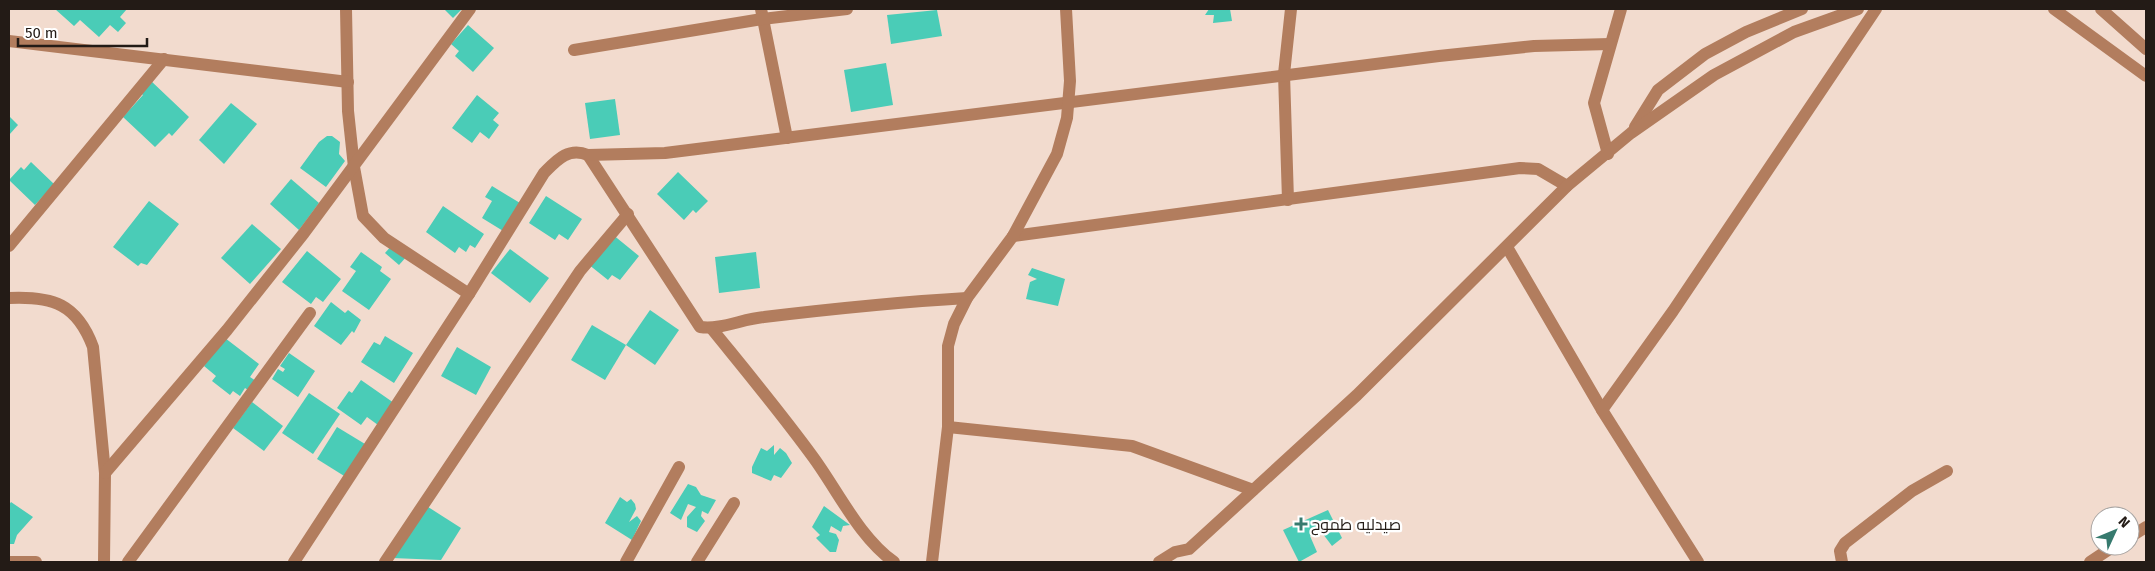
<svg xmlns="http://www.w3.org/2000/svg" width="2155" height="571" viewBox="0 0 2155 571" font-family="'Fira Sans',Cairo,sans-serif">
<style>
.building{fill:#4accb7}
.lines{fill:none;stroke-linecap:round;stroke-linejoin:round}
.minor{stroke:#b27d5e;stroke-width:12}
.poi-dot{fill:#367a6e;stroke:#fff;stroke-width:2}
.labels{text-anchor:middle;stroke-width:4.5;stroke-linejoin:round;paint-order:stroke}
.poi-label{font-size:16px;fill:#231b16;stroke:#fff;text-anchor:start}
</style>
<rect width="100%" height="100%" fill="#f2dbce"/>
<g class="building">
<path d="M 55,9 L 127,9 L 120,17 L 126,23 L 118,32 L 110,25 L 99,37 L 80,20 L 74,26 Z"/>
<path d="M 444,9 L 462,9 L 453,18 Z"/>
<path d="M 1209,9 L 1230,9 L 1232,21 L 1213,23 L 1214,15 L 1205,15 Z"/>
<path d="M 937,10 L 942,36 L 891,44 L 887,15 Z"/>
<path d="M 468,25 L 494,48 L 473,72 L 455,56 L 459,51 L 451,44 Z"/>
<path d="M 886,63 L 893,105 L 851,112 L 844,70 Z"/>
<path d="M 150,80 L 189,117 L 172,136 L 169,133 L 155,147 L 123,117 L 143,95 L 139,92 Z"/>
<path d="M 477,95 L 499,113 L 493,120 L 499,125 L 489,139 L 480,132 L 472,143 L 452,128 Z"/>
<path d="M 615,99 L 620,135 L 590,139 L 585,103 Z"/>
<path d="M 231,103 L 257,124 L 224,164 L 199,140 Z"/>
<path d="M 9,116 L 18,125 L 9,135 Z"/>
<path d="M 327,136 L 332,136 L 340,142 L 339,154 L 345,161 L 326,187 L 300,168 L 319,142 Z"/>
<path d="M 31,162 L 54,184 L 35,205 L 9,180 L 21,167 L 24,170 Z"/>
<path d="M 678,172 L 708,201 L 696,213 L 693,210 L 684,220 L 657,194 Z"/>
<path d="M 291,179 L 319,203 L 299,230 L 270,204 Z"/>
<path d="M 492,186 L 525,206 L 508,234 L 482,218 L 492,201 L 485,197 Z"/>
<path d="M 546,196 L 582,219 L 568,240 L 559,234 L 555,240 L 529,223 Z"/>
<path d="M 149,201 L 179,224 L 147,265 L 141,263 L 138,266 L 113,247 Z"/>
<path d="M 443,206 L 484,234 L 475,248 L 470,245 L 466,252 L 459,247 L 455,253 L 426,232 Z"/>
<path d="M 252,224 L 281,249 L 250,284 L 221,258 Z"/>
<path d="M 612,234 L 639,256 L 620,280 L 612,275 L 608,280 L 588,264 Z"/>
<path d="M 393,244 L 407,256 L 399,265 L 385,253 Z"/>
<path d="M 510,249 L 549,278 L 530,303 L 491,273 Z"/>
<path d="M 307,251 L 341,279 L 323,302 L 316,297 L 311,304 L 282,282 Z"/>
<path d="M 361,252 L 382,267 L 380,271 L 391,279 L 369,310 L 342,291 L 356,271 L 350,267 Z"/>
<path d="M 756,252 L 760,288 L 719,293 L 715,257 Z"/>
<path d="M 1032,268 L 1065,279 L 1058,306 L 1026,299 L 1030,282 L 1037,279 L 1028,275 Z"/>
<path d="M 331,302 L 345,313 L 348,310 L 361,320 L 354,333 L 352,331 L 341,345 L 314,326 Z"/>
<path d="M 650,310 L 679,330 L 655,365 L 626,345 Z"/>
<path d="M 592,325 L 626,345 L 605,380 L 571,360 Z"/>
<path d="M 385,336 L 413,353 L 394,383 L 361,362 L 374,342 L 380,345 Z"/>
<path d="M 225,338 L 259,364 L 250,377 L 256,381 L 248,390 L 245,388 L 240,396 L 233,391 L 230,395 L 212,381 L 216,376 L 204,366 Z"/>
<path d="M 457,347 L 491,367 L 476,395 L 441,376 Z"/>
<path d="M 289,353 L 315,371 L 298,397 L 272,379 L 278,369 L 283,372 L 285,369 L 280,366 Z"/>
<path d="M 361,380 L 394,403 L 378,425 L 367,417 L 361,425 L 337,408 L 349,391 L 352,393 Z"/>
<path d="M 309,393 L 340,414 L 313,454 L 282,433 Z"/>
<path d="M 252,402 L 283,426 L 264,451 L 233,428 Z"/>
<path d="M 337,427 L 370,447 L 349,479 L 317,459 Z"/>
<path d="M 774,445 L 774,455 L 780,448 L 786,453 L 792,463 L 781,478 L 774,475 L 771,481 L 752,473 L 752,467 L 761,448 L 767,451 Z"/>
<path d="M 688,484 L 696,487 L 701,495 L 716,500 L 708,514 L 702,511 L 701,516 L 705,521 L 697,532 L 687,527 L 687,517 L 696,507 L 688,504 L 681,520 L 670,513 Z"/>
<path d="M 620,497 L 627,502 L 631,499 L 635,504 L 636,509 L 629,522 L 637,516 L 641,521 L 632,540 L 605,523 Z"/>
<path d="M 11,502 L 33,517 L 17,535 L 14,544 L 9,544 L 9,505 Z"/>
<path d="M 425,505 L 461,528 L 441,560 L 392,558 Z"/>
<path d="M 824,506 L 850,525 L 843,526 L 841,532 L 831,526 L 829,532 L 836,534 L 839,540 L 836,552 L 830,552 L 816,538 L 820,535 L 812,527 Z"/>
<path d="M 1328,510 L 1342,538 L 1332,546 L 1320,530 L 1310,536 L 1317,552 L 1299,562 L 1283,530 Z"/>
</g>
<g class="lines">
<g class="minor">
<path d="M 346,9 L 348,111 L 354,167 L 363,216 L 384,238 L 469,294"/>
<path d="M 761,9 L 787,138"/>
<path d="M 2054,9 L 2146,76"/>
<path d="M 2101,9 L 2146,49"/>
<path d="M 9,41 L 348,82"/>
<path d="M 574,50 L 762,19 L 847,9"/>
<path d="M 1635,127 L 1658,90 L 1705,54 L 1746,32 L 1802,9"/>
<path d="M 1608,154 L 1594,103 L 1621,9"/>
<path d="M 588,155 L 700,327 C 721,330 742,319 764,317 C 831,309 899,302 967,298"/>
<path d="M 1288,200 L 1284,74 L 1291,9"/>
<path d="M 1013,236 L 1520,168 L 1538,169 L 1567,186"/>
<path d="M 9,246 L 164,59"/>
<path d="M 1507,247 L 1602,410 L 1698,562"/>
<path d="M 9,298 C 53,296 77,304 93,347 L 105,473 L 104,562"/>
<path d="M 712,329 C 746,371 781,413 813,457 C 838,491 859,537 894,562"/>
<path d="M 1602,410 L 1673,311 L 1876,9"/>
<path d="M 948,427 L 1132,446 L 1253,490"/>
<path d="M 105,473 L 227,330 L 304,233 L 470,9"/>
<path d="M 2130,537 L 2146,527"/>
<path d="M 9,562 L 36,562"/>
<path d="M 128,562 L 310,313"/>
<path d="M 294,562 L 469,294 L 544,173 C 557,160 568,147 588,155 L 665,153 L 1439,56 L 1534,46 L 1610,44"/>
<path d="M 385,562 L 580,271 L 628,214"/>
<path d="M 626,562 L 679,467"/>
<path d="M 697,562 L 734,503"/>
<path d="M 932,562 L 948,427 L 948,346 L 954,324 L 967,298 L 1013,236 L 1057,154 L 1067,118 L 1070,81 L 1066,9"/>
<path d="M 1159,562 L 1175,552 L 1189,549 L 1357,395 L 1567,186 L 1631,133 L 1714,75 L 1794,32 L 1858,9"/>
<path d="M 1842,562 L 1840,551 L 1845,543 L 1912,491 L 1947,471"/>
<path d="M 2090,562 L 2114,546"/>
</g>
</g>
<path class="poi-dot" d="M1298.5 516.5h5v5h5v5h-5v5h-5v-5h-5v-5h5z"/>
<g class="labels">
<g class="poi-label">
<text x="1311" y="530">صيدليه طموح</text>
</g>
</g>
<rect width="2155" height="571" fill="none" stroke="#231b16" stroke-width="20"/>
<g transform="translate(2115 531) rotate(46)"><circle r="24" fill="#ffffff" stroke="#a7a4a2"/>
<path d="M0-4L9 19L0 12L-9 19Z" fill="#367a6e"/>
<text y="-8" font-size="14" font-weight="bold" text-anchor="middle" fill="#231b16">N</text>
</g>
<path d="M18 38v8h129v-8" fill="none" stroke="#231b16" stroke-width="2.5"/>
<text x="25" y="38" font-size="15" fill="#231b16" stroke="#ffffff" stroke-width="4" paint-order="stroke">50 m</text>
</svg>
